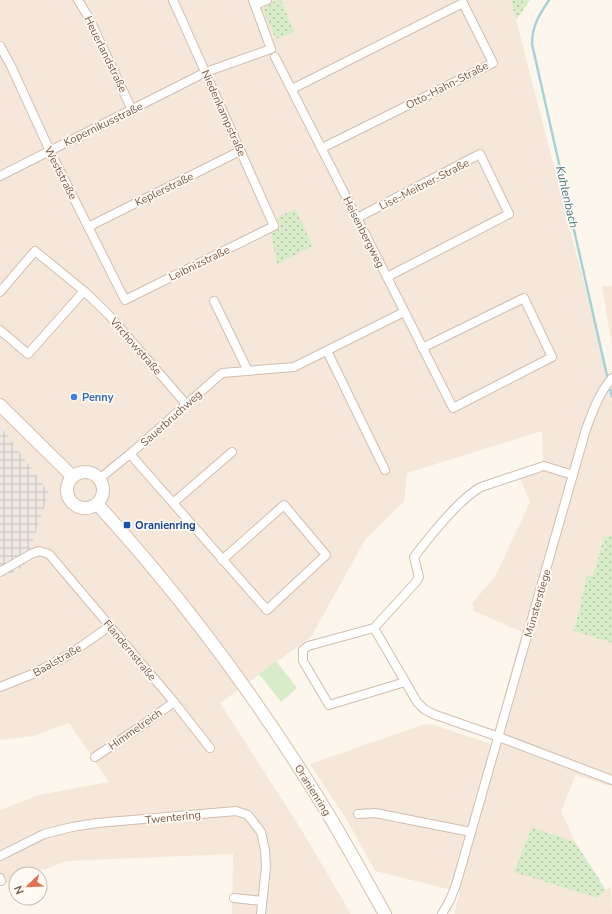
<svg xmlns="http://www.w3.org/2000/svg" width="612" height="914" viewBox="0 0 612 914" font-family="'Nunito Sans',sans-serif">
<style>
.residential{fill:#f5e8da}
.industrial{fill:url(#industrial-grid)}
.green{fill:url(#green-dots)}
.pitch{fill:#d8ecc9}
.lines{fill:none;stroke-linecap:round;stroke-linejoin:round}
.stream{stroke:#a5d3da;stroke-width:2.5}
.street-casing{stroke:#d1beb0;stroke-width:10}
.secondary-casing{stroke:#d6c0b0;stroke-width:14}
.street{stroke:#fff;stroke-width:8}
.secondary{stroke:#fff;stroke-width:12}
.shop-dot{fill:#3f7fe0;stroke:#fffaf3;stroke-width:1.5}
.transit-dot{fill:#1a4fb4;stroke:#fffaf3;stroke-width:1.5}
.labels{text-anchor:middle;stroke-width:3.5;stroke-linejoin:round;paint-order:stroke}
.street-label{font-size:11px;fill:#7a5c4d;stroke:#fffaf3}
.shop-label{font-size:11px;font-weight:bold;fill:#366cbe;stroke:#fffaf3;text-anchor:start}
.transit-label{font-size:11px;font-weight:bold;fill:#164399;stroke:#fffaf3;text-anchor:start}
.water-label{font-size:12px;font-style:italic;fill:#437c86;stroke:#fffaf3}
</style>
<defs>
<pattern id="industrial-grid" width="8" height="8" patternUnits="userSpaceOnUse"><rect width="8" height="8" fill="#efe9e4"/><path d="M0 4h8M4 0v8" fill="none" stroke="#c7c0bb"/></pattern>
<pattern id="green-dots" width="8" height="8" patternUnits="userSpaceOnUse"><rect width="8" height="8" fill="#d8ecc9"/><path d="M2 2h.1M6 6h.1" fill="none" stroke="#b4c2a5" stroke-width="1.8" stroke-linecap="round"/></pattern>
</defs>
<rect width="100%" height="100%" fill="#fdf6ec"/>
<g class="residential">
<path d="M 0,0 L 511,0 L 607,372 L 612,404 L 612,536 L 604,537 L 593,576 L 587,575 L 574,631 L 612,643 L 612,787 L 576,775 L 561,811 L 575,842 L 532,827 L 596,898 L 611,886 L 612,914 L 454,914 L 460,892 L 375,871 L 348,822 L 310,764 L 422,725 L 431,724 L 491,744 L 522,632 L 474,611 L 472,603 L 495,577 L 530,502 L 520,479 L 543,472 L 542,431 L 407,473 L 404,501 L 365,540 L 311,637 L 220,703 L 301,829 L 351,914 L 232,914 L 233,854 L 67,861 L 32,874 L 16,874 L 16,880 L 0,886 L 0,810 L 39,795 L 109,782 L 69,723 L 33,736 L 0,740 L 0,578 L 24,567 L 34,536 L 4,431 L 0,428 Z"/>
<path d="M 602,286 L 612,286 L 612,346 Z"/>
</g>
<path class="industrial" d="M 0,428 L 4,431 L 49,493 L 24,567 L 0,578 Z"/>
<g class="green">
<path d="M 278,0 L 281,0 L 294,32 L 276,39 L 263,10 L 265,5 Z"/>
<path d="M 511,0 L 530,0 L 516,20 Z"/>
<path d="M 295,209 L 313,246 L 277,264 L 271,234 L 281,228 L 277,218 Z"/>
<path d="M 612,536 L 612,643 L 574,631 L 587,575 L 593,576 L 604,537 Z"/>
<path d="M 532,827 L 575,842 L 606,890 L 597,898 L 514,872 Z"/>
</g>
<path class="pitch" d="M 276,661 L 297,688 L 281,702 L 259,674 Z"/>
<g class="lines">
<g class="stream">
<path d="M 549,0 C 539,15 532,26 532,44 L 608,380"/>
<path d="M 609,385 L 612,397"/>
</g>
<defs>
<g id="street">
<path d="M 78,0 L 89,18 L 132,110"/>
<path d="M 255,5 L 267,0"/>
<path d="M 0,46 L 11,66 L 50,151 L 125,300 L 274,226 L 173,0"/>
<path d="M 275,57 L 387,277 C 409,321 431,364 453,408 L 552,357 L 524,298 L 422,348"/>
<path d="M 292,89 L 463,3 L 493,63 L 322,148"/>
<path d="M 0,176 L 206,72 L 271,49 L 253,0"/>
<path d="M 357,218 L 480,154 L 509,214 L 387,277"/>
<path d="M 88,227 L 240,151"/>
<path d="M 0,292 L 35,251 L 84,291 L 109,315 L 186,404"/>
<path d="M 214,301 L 248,371"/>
<path d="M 0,330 L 28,354 L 84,291"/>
<path d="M 327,351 L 385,470"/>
<path d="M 130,454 L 267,610 L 326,555 L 284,505 L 222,560"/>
<path d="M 573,475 L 544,466 L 481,487 C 459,499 430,536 414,557 L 419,577 L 416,582 L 374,628 L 417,702 L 424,709 L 433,714 L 499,737 L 612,780"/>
<path d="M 99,479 L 130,454 L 222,373 L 294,367 L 404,312"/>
<path d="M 173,503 L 232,452"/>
<path d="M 0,572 L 31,554 L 39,551 L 49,554 L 174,702 L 210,748"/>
<path d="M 374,628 L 308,646 L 303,650 L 303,661 L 329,705 L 405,682"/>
<path d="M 0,687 L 35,673 L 70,654 L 110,626"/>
<path d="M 95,757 L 147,722 L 174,702"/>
<path d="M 358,814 L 375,813 L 471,832"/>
<path d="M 0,856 L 44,834 L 72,827 L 97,823 L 236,811 L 248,815 L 261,832 L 265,850 L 266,867 L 261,914"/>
<path d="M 0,878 L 1,881"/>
<path d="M 234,898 L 262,901"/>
<path d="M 442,914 L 450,900 L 456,885 L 586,429 C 593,411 599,393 612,378"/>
</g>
<g id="secondary">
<path d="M 0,405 L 73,477"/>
<circle cx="85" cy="490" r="18"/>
<path d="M 97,504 C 182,597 259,701 325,809 C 346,843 365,879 385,914"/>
</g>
</defs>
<use href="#street" class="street-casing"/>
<use href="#secondary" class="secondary-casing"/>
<use href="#street" class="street"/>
<use href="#secondary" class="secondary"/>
</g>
<circle class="shop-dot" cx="74" cy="397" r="4"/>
<rect class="transit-dot" x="123" y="521" width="8" height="8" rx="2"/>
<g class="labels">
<g class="street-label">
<text transform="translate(106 54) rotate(64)" y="4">Heuerlandstraße</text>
<text transform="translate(447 85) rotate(-27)" y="4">Otto-Hahn-Straße</text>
<text transform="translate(224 113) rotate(66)" y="4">Niedenkampstraße</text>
<text transform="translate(103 124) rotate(-26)" y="4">Kopernikusstraße</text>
<text transform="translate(61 173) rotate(63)" y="4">Weststraße</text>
<text transform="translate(424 184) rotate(-27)" y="4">Lise-Meitner-Straße</text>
<text transform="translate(164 189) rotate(-26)" y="4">Keplerstraße</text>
<text transform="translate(364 232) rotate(63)" y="4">Heisenbergweg</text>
<text transform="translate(199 263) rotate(-26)" y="4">Leibnizstraße</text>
<text transform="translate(136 346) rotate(49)" y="4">Virchowstraße</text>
<text transform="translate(171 418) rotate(-42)" y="4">Sauerbruchweg</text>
<text transform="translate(537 603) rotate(-74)" y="4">Münsterstiege</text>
<text transform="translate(130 650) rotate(50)" y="4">Flandernstraße</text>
<text transform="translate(57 660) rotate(-30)" y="4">Baalstraße</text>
<text transform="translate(135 729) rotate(-35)" y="4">Himmelreich</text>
<text transform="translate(313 790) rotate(58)" y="4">Oranienring</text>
<text transform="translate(173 817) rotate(-6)" y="4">Twentering</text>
</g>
<g class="shop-label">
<text x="82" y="401">Penny</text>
</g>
<g class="transit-label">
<text x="135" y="529">Oranienring</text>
</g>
<g class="water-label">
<text transform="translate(567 197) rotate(77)" y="4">Kuhlenbach</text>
</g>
</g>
<g transform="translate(28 886) rotate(247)"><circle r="19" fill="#fffaf3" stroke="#cabbb1"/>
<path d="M0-3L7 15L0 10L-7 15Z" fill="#e76f51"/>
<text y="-6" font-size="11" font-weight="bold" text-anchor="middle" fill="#7a5c4d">N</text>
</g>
</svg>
